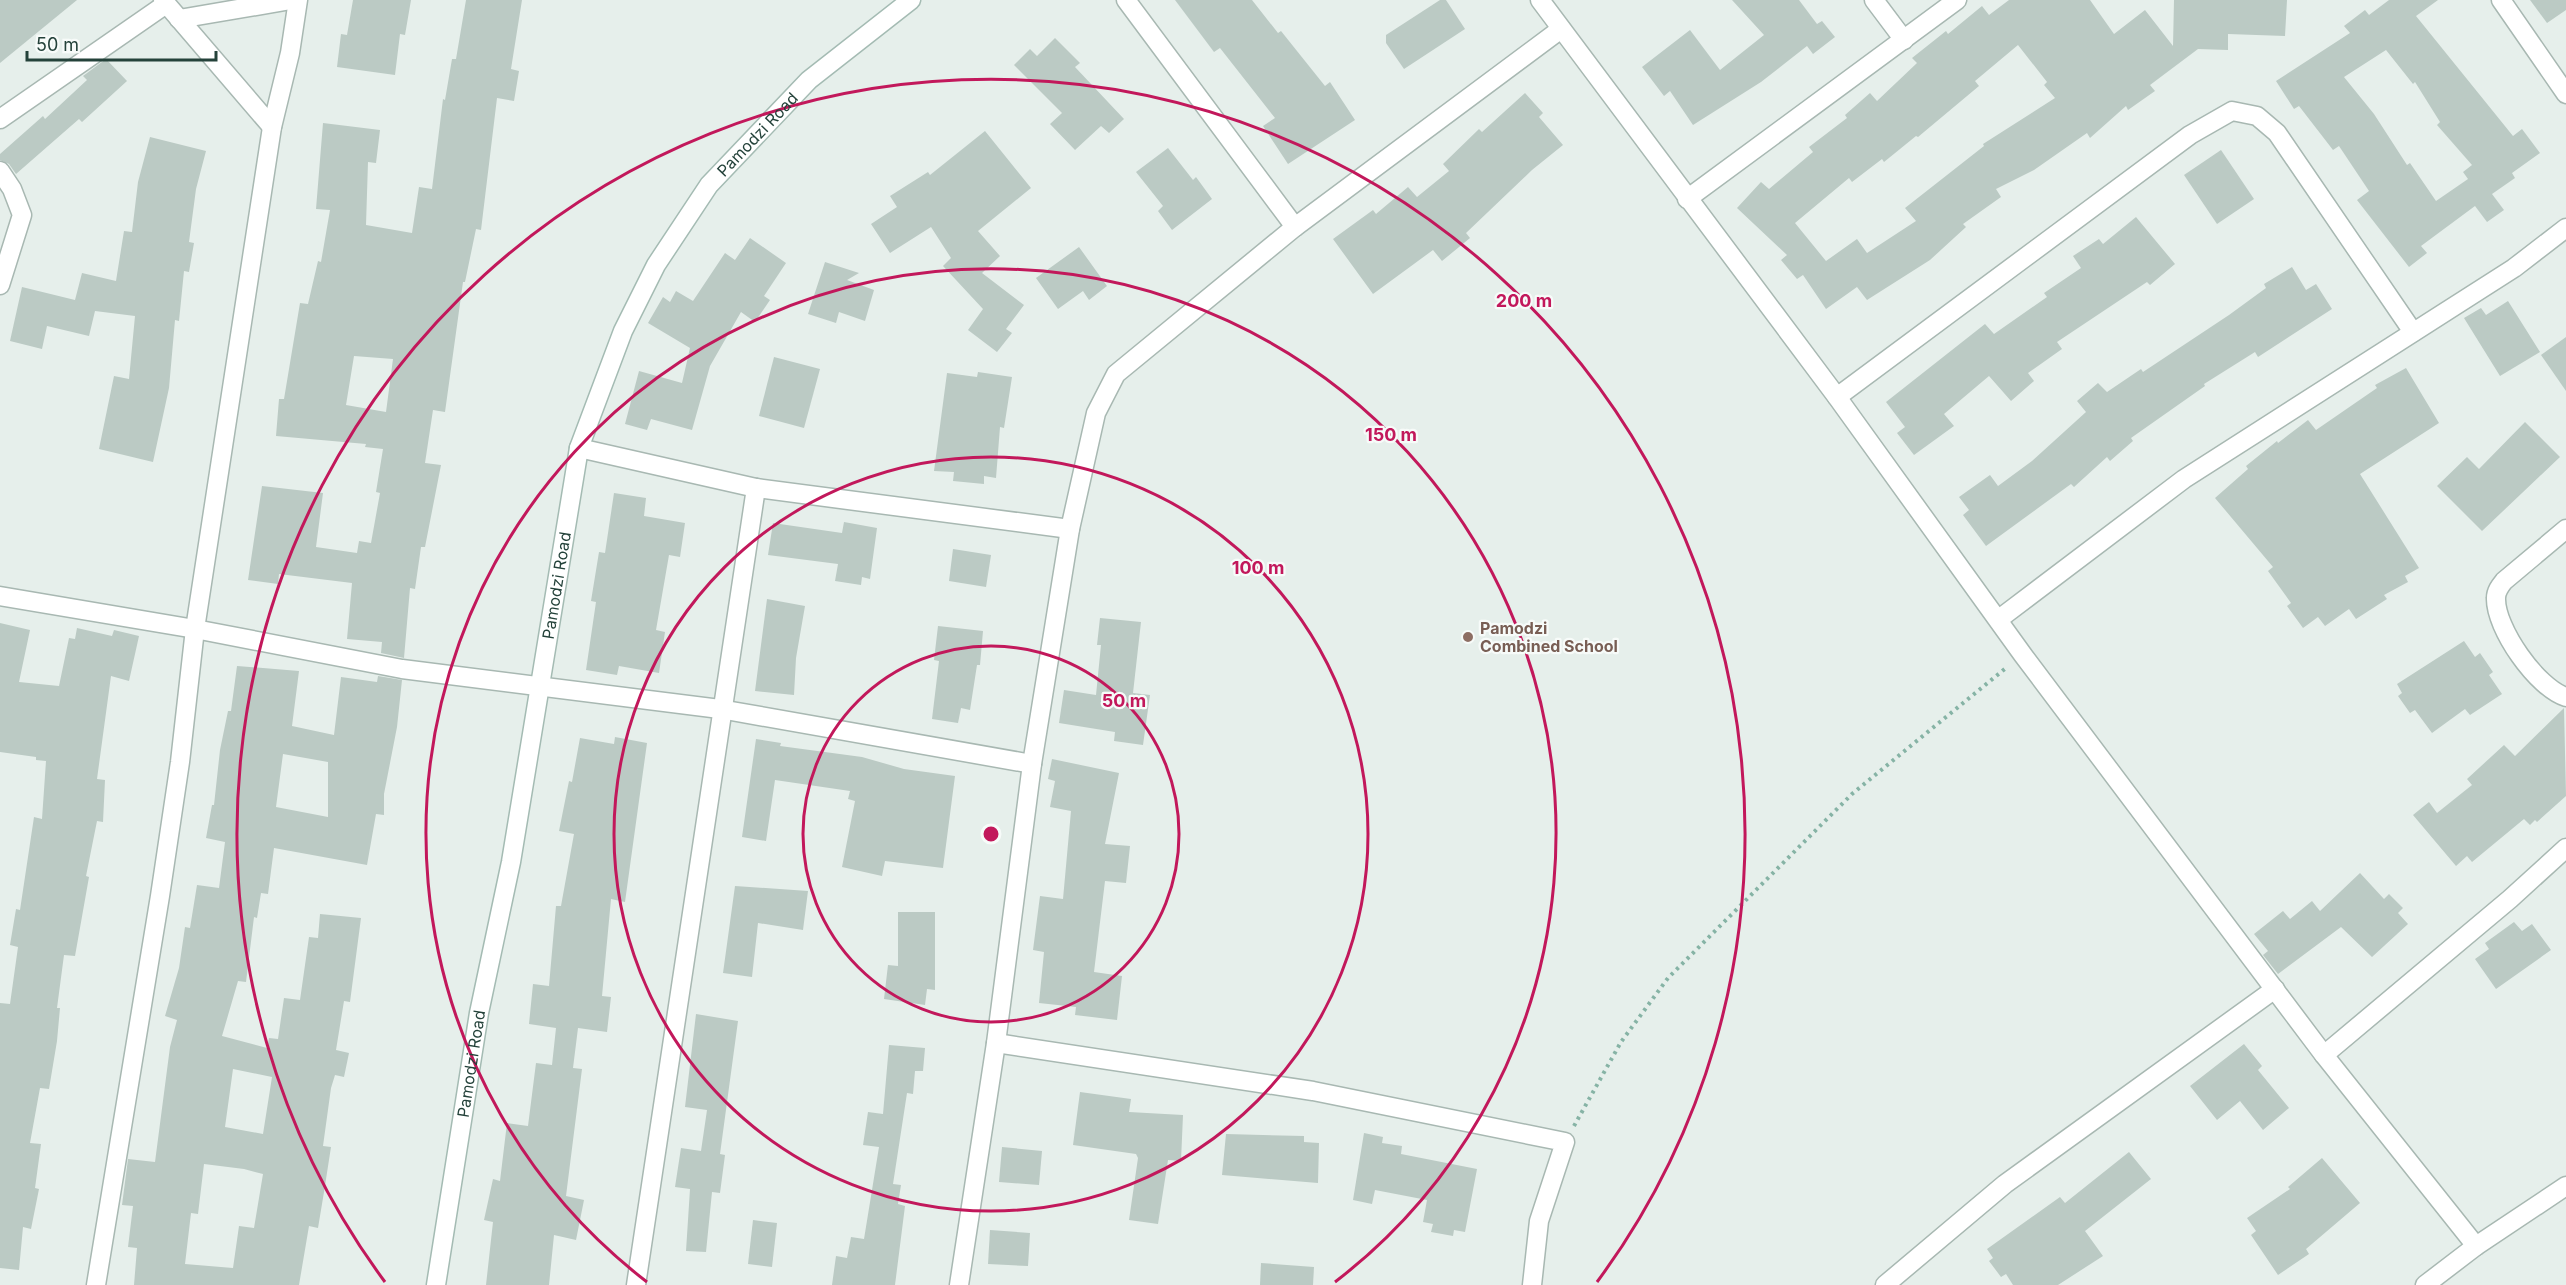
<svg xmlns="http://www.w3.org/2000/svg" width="2566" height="1285" viewBox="0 0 2566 1285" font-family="Inter,sans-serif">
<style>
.building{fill:#bbcac4;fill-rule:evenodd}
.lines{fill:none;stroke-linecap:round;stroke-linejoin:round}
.street-casing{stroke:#a8b8b2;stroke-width:21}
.secondary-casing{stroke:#a4bbb3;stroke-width:21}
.path{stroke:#86b3a5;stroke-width:4;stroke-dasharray:3 4.5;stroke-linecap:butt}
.street{stroke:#fff;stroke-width:18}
.secondary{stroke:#fff;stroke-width:18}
.ring{fill:none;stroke:#c2185b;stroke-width:3}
.education-dot{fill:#8d6e63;stroke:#f7fbf9;stroke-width:2}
.labels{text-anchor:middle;stroke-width:4.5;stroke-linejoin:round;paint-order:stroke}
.street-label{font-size:16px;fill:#24423a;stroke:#f7fbf9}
.education-label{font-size:16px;font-weight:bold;fill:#785e54;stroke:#f7fbf9;text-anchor:start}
.centre{fill:#c2185b;stroke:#f7fbf9;stroke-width:3}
.ring-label{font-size:18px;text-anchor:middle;font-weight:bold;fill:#c2185b;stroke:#f7fbf9;stroke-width:4.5;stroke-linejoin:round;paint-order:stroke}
</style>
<rect width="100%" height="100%" fill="#e6efeb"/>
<g class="building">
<path d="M 0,0 L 77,0 L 0,63 Z"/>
<path d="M 353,0 L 411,0 L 405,35 L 400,34 L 395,75 L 337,67 L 341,34 L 347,35 Z"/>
<path d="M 466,0 L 522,0 L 511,69 L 519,71 L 514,101 L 497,98 L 481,230 L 476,229 L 465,282 L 463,282 L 445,412 L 433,410 L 425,463 L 441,465 L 425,547 L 421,547 L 415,589 L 410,588 L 404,658 L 381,653 L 382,642 L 347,639 L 352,583 L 279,574 L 278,584 L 248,580 L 262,486 L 323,493 L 316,547 L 357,553 L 359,541 L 371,543 L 380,493 L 376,492 L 383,449 L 365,447 L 366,444 L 276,436 L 279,399 L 284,399 L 300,303 L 308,304 L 318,261 L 321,262 L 330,210 L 316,209 L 323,123 L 380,130 L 376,163 L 368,162 L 366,225 L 412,233 L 419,187 L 432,189 L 443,99 L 445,100 L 452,59 L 456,59 ZM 354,356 L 393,359 L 386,412 L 346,405 Z"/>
<path d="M 1175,0 L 1252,0 L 1278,33 L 1281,31 L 1325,86 L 1330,82 L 1355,120 L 1288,164 L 1263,126 L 1275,118 L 1220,48 L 1214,52 Z"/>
<path d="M 1440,0 L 1446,0 L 1465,29 L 1404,69 L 1386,43 L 1386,35 Z"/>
<path d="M 1732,0 L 1799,0 L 1817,24 L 1822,21 L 1835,37 L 1813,54 L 1807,46 L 1761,82 L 1693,125 L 1670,91 L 1664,96 L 1642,67 L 1690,30 L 1720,70 L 1764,35 Z"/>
<path d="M 2009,0 L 2090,0 L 2114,34 L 2145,10 L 2173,46 L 2174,0 L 2287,0 L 2285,36 L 2228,34 L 2228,50 L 2198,49 L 2150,85 L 2155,91 L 2128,110 L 2126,106 L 2090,138 L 2087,133 L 2034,170 L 1996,189 L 2001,197 L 1963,224 L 1966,227 L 1930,260 L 1867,300 L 1857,287 L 1826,309 L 1803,275 L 1797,279 L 1781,260 L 1787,255 L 1737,208 L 1761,182 L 1769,189 L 1813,152 L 1809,147 L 1847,118 L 1845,115 L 1870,93 L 1877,101 L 1917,63 L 1912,58 L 1946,31 L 1948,34 L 1982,6 L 1989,15 ZM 2018,45 L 2047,82 L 2044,85 L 2055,98 L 1983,144 L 1984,146 L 1905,208 L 1916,221 L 1867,253 L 1857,239 L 1826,261 L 1795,223 L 1849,178 L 1852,182 L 1882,159 L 1884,162 L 1916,136 L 1918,137 L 1979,86 L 1975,81 Z"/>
<path d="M 2389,0 L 2438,0 L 2416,16 L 2513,136 L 2522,129 L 2540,153 L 2512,173 L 2515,178 L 2492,194 L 2504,210 L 2487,222 L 2475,206 L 2421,246 L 2427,253 L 2409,267 L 2357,200 L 2369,191 L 2339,146 L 2333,150 L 2299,106 L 2294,109 L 2276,81 L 2350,33 L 2344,26 L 2365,10 L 2369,15 ZM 2386,50 L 2413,84 L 2415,82 L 2440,122 L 2437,125 L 2472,165 L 2463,172 L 2468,179 L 2436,201 L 2410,163 L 2407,165 L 2374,114 L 2344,77 Z"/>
<path d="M 2530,0 L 2566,0 L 2566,10 L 2547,23 Z"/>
<path d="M 1055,38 L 1080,63 L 1075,67 L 1124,119 L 1109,133 L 1101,126 L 1075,150 L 1050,124 L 1062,113 L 1014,65 L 1030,49 L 1037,56 Z"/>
<path d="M 106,59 L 127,81 L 82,122 L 79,119 L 16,174 L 9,164 L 0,160 L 0,154 L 43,116 L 45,119 L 87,80 L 83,76 Z"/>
<path d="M 1525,93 L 1543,113 L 1539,117 L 1563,145 L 1532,170 L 1466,233 L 1470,238 L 1442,261 L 1433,250 L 1373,294 L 1333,239 L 1373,210 L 1376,214 L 1408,187 L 1417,197 L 1449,171 L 1443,164 L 1479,129 L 1482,132 Z"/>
<path d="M 985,131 L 1031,188 L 978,231 L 1000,256 L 982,273 L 1024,305 L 1006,329 L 1012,333 L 997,352 L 968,330 L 983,309 L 943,266 L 951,258 L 931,227 L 890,253 L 871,224 L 897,207 L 890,196 L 928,172 L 930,175 Z"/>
<path d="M 150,137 L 206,151 L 196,189 L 189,242 L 194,243 L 189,272 L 184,271 L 179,321 L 175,320 L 169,388 L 153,462 L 99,449 L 114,376 L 129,379 L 135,316 L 95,311 L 89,336 L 47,326 L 42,349 L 10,341 L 22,287 L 75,300 L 82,273 L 116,281 L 124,231 L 132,232 L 138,182 Z"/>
<path d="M 1168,148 L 1193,180 L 1196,177 L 1212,199 L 1172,230 L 1158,211 L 1163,206 L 1136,172 Z"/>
<path d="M 2221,150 L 2254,199 L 2217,224 L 2184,175 Z"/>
<path d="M 2136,217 L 2175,264 L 2150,285 L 2147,282 L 2057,342 L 2062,349 L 2028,373 L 2034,381 L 2011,401 L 1989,376 L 1944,414 L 1954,426 L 1914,455 L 1897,433 L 1905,427 L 1886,402 L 1985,324 L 1994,334 L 2047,297 L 2044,293 L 2081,268 L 2073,256 L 2099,239 L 2103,244 Z"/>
<path d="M 750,238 L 786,263 L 764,296 L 770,300 L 755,322 L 741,312 L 710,366 L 692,430 L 651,419 L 647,430 L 625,424 L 639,371 L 682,383 L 690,348 L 648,323 L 663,297 L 670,302 L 676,291 L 693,301 L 725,253 L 735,260 Z"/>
<path d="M 1079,247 L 1107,286 L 1089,300 L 1083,291 L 1058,309 L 1036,278 Z"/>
<path d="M 825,262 L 859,273 L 847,280 L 874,290 L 865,321 L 839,312 L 836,323 L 808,314 Z"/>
<path d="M 2292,267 L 2306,290 L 2316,284 L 2332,309 L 2258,357 L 2255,352 L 2204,384 L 2205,386 L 2131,438 L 2133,441 L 2110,461 L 2107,457 L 2074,487 L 2071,484 L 1986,546 L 1963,515 L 1969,510 L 1959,497 L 1990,475 L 1998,486 L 2032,461 L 2086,412 L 2077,401 L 2098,383 L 2107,392 L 2141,369 L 2143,372 L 2229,315 L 2266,288 L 2264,284 Z"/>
<path d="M 2508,301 L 2540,352 L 2500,376 L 2464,318 L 2481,308 L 2486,315 Z"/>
<path d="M 2566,337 L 2566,391 L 2541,355 Z"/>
<path d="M 774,357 L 820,369 L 804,428 L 759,416 Z"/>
<path d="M 2406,368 L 2439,423 L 2360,474 L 2419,568 L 2405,576 L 2408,582 L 2384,595 L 2387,599 L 2356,619 L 2349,609 L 2325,626 L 2318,617 L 2303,628 L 2287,606 L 2291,603 L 2268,571 L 2273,567 L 2215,498 L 2248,469 L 2246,466 L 2277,441 L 2278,443 L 2308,420 L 2316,430 L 2377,388 L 2375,385 Z"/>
<path d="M 978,372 L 1012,377 L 1004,428 L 1000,427 L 996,478 L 984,476 L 984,484 L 953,481 L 954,472 L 934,471 L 947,373 L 977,377 Z"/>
<path d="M 2525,422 L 2560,457 L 2482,531 L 2437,486 L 2467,457 L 2479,469 Z"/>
<path d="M 614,493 L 646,498 L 644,516 L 685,523 L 680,557 L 669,555 L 656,630 L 665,632 L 659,673 L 619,666 L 617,675 L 586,670 L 596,602 L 591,601 L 599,552 L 605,553 Z"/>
<path d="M 844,522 L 877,528 L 870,579 L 862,577 L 861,585 L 835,581 L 838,564 L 768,555 L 773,523 L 842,533 Z"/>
<path d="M 953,549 L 991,555 L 986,587 L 949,581 Z"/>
<path d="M 767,599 L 805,606 L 796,658 L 794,695 L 755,691 Z"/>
<path d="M 1100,618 L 1141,622 L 1133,693 L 1150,695 L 1143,745 L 1114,741 L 1115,732 L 1059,723 L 1064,690 L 1096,695 L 1101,645 L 1097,645 Z"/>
<path d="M 0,623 L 30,630 L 19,682 L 59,686 L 69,638 L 75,639 L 77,628 L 112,636 L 114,630 L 139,636 L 129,681 L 111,676 L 97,779 L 105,780 L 103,822 L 97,821 L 86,876 L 89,877 L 75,956 L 64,955 L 57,1008 L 60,1008 L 57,1041 L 49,1089 L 40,1088 L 30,1143 L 41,1144 L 35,1188 L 39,1189 L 31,1229 L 23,1227 L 19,1270 L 0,1268 L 0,1003 L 10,1004 L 18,947 L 10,945 L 16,909 L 20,910 L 34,817 L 42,819 L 46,761 L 36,760 L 36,757 L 0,752 Z"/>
<path d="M 938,626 L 983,631 L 980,665 L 977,665 L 970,710 L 961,708 L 958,723 L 932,719 L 939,661 L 934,660 Z"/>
<path d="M 2464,641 L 2475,657 L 2480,653 L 2493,672 L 2489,675 L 2502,694 L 2470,715 L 2465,709 L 2432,733 L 2415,710 L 2410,713 L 2398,696 L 2402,693 L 2397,684 Z"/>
<path d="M 237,666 L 299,671 L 292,726 L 334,735 L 341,677 L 377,682 L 378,676 L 402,680 L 397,727 L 384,794 L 384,815 L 376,814 L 367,865 L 274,848 L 268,894 L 261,893 L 257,918 L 254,917 L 246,982 L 238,981 L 222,1036 L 267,1048 L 269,1038 L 278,1039 L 284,998 L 300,1000 L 309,937 L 318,938 L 320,914 L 361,918 L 350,1002 L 344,1001 L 336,1050 L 349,1053 L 344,1077 L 335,1075 L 331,1088 L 323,1146 L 331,1147 L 324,1192 L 318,1228 L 309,1226 L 299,1285 L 134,1285 L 137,1248 L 128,1247 L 133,1206 L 122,1205 L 128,1159 L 155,1162 L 170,1047 L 177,1020 L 165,1016 L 179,968 L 185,927 L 190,928 L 197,885 L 219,888 L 225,842 L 206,838 L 212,805 L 214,805 L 220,750 L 228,711 L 231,711 ZM 283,754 L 328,762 L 328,817 L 276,807 ZM 233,1069 L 272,1077 L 263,1134 L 225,1127 ZM 204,1164 L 244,1169 L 263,1174 L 254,1228 L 239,1226 L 233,1268 L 185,1264 L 191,1213 L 198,1214 Z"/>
<path d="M 2564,708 L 2566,796 L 2537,822 L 2535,820 L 2530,825 L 2524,819 L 2472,862 L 2467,856 L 2456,866 L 2413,815 L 2429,802 L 2437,813 L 2472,785 L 2467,779 L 2504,745 L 2515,756 Z"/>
<path d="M 615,737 L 647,743 L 625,902 L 611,899 L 602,996 L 611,997 L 607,1032 L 578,1028 L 573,1068 L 582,1069 L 566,1196 L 584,1200 L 576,1240 L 554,1235 L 549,1285 L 486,1285 L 493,1222 L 484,1220 L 493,1179 L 500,1181 L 507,1123 L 528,1126 L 536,1063 L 552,1065 L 556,1028 L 529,1024 L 533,984 L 549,986 L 556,906 L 561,906 L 574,834 L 559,831 L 569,781 L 572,782 L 580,738 L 614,744 Z"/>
<path d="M 756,739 L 781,743 L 780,746 L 862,757 L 904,769 L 955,776 L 943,868 L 885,861 L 882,876 L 842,867 L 855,801 L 848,799 L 850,791 L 775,780 L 766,841 L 742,837 Z"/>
<path d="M 1052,759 L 1119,773 L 1105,844 L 1130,846 L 1126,883 L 1105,881 L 1094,972 L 1122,976 L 1117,1020 L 1075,1015 L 1076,1007 L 1039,1003 L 1044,952 L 1033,950 L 1040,896 L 1063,899 L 1071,811 L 1050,807 L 1055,781 L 1048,779 Z"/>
<path d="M 2360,873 L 2384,899 L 2389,894 L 2403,908 L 2398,913 L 2408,924 L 2372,957 L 2341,927 L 2278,974 L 2263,955 L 2268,951 L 2254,934 L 2283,911 L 2290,919 L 2312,901 L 2320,911 Z"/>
<path d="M 735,886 L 808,891 L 803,930 L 758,923 L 752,977 L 723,973 Z"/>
<path d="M 898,912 L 935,912 L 935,990 L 927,989 L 925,1005 L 884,999 L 888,965 L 898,966 Z"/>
<path d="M 2514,922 L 2522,931 L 2532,924 L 2551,950 L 2496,989 L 2475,959 L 2489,949 L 2485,943 Z"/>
<path d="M 696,1014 L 738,1021 L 720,1154 L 725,1155 L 720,1193 L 712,1192 L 706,1252 L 686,1251 L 690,1189 L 675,1187 L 681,1148 L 701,1151 L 707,1110 L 685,1107 Z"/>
<path d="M 2244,1044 L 2262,1066 L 2258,1070 L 2289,1108 L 2263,1130 L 2240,1101 L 2217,1120 L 2190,1086 Z"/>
<path d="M 889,1045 L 925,1048 L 923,1071 L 915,1071 L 913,1094 L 907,1093 L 893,1184 L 901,1185 L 898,1204 L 905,1206 L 895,1285 L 832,1285 L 836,1256 L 847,1258 L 851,1237 L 864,1239 L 879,1147 L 863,1145 L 868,1112 L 883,1114 Z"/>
<path d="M 1080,1092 L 1131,1099 L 1129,1112 L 1183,1115 L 1181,1161 L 1168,1160 L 1158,1224 L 1129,1220 L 1138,1158 L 1136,1154 L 1073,1145 Z"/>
<path d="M 1364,1133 L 1383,1137 L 1382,1143 L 1402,1146 L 1401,1154 L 1477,1169 L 1465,1232 L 1454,1230 L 1453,1236 L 1431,1232 L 1433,1224 L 1423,1222 L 1427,1200 L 1375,1190 L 1372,1204 L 1353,1200 Z"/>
<path d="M 1226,1134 L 1304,1136 L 1304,1142 L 1319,1143 L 1318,1183 L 1222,1175 Z"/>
<path d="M 1002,1147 L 1042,1151 L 1039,1185 L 999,1182 Z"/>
<path d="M 2129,1152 L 2151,1179 L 2085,1231 L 2103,1256 L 2058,1285 L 2013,1285 L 2006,1274 L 2001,1277 L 1989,1261 L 1993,1258 L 1987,1249 L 2060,1197 L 2065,1203 Z"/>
<path d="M 2322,1158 L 2360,1203 L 2306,1249 L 2309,1254 L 2278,1275 L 2251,1235 L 2256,1231 L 2247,1218 L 2290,1189 L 2288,1187 Z"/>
<path d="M 753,1220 L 777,1223 L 772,1267 L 748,1264 Z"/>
<path d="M 990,1230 L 1030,1233 L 1028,1266 L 988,1264 Z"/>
<path d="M 1261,1263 L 1314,1267 L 1313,1285 L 1260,1285 Z"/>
</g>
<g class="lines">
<defs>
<g id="street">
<path d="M 163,0 L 272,127"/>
<path d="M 1126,0 L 1295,227"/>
<path d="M 1540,0 L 1837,397 L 2023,655 L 2324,1055 L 2476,1246"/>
<path d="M 1874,0 L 1904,40"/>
<path d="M 2501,0 L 2566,94"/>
<path d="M 179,19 L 291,0"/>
<path d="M 0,119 L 166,4"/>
<path d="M 0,171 L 12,189 L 22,215 L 0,285"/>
<path d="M 1687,199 L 1957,0"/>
<path d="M 1837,397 L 2190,135 L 2232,111 L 2257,116 L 2277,133 L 2413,332"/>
<path d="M 579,448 L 756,488 L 1070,529"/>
<path d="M 2566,529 L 2504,581 C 2500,586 2496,591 2496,598 C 2495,628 2537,688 2566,697"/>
<path d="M 0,596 L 195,629 L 402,669 L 720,709 L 1032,764"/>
<path d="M 1999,619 L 2184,479 L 2514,268 L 2566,228"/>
<path d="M 996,1043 L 1313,1091 L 1565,1142 L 1539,1221 L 1532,1285"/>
<path d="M 2324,1055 L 2510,899 L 2566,848"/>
<path d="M 96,1285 L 160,896 L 180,762 L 195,629 L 272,127 L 290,53 L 298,0"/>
<path d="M 636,1285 L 756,488"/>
<path d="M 959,1285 L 996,1043 L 1032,764 L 1070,529 L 1096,413 L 1116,374 L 1295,227 L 1561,29"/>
<path d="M 1885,1285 L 2005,1184 L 2275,989"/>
<path d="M 2425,1285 L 2476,1246 L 2566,1186"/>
</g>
<g id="secondary">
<path id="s1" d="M 436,1285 L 479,1013 L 511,862 L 579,448 L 623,331 L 656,265 L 709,185 L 809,80 L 911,0"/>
</g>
</defs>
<use href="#street" class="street-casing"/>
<use href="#secondary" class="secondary-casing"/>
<path class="path" d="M 1574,1126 L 1621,1042 L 1668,978 L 1852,794 L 2006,668"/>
<use href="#street" class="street"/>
<use href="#secondary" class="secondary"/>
</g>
<g class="ring">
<circle cx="991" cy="834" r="188"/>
<circle cx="991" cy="834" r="377"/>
<path d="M647 1282A565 565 0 1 1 1335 1282"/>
<path d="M385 1282A754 754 0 1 1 1597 1282"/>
</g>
<circle class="education-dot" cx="1468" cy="637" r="6"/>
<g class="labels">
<g class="street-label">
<text dy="6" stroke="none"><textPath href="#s1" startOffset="1214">Pamodzi Road</textPath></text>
<text dy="6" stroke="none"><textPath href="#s1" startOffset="710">Pamodzi Road</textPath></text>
<text dy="6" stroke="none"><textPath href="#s1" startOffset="224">Pamodzi Road</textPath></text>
</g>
<g class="education-label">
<text x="1480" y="634">Pamodzi<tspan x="1480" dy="18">Combined School</tspan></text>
</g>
</g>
<circle cx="991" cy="834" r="9" class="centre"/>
<g class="ring-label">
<text x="1524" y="307">200 m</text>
<text x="1391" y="441">150 m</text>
<text x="1258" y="574">100 m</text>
<text x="1124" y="707">50 m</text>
</g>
<path d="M27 51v9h189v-9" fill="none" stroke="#24423a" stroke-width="3"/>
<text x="36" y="51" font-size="18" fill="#24423a" stroke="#f7fbf9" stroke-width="4.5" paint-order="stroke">50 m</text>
</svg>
